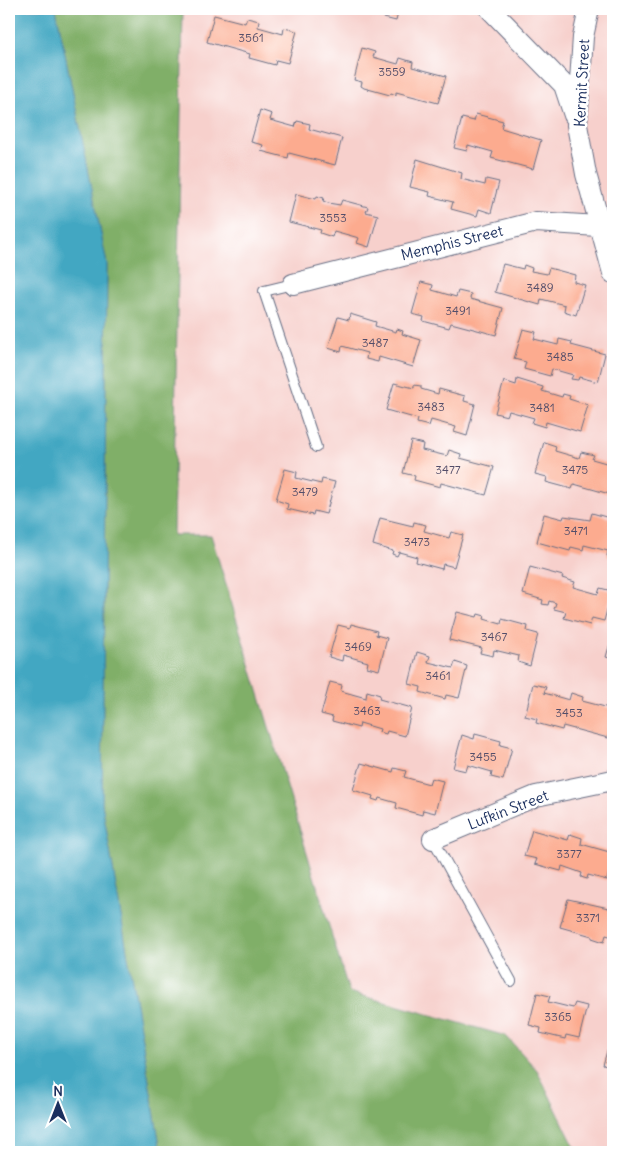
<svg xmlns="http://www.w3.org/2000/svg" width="622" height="1161" viewBox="0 0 622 1161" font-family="Delius,sans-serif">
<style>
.built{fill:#f7d0cc}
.forest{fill:#80af68;stroke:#4e6f63}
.water{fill:#42a7c2;stroke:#2e6b90}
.building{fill:#fcab8f}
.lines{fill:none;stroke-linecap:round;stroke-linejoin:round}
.lane-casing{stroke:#686e84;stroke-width:12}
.street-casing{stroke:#686e84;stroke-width:22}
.lane{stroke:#fff;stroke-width:10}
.street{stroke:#fff;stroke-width:20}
.labels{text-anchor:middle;stroke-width:5;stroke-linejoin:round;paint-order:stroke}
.number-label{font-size:12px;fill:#534e6a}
.street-label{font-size:15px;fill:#1b2f5e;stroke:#fff}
</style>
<rect width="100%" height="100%" fill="#fff"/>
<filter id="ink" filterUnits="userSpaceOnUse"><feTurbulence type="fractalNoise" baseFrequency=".02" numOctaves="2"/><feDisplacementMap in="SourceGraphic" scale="10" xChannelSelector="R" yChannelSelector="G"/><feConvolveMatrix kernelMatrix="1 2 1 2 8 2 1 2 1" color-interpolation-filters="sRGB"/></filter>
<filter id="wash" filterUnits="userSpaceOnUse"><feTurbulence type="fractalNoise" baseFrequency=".0096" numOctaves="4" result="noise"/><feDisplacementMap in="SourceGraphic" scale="20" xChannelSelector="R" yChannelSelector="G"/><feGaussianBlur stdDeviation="1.12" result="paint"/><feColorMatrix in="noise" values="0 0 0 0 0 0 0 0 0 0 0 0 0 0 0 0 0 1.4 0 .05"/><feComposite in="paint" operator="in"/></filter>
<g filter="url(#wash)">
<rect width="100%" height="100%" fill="#f6e3cb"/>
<path class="built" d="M 56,9 L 613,9 L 613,1152 L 161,1152 L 102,804 L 107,264 Z"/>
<path class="forest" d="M 56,9 L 183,9 L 173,535 L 211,535 L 349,992 L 506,1036 L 537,1070 L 577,1152 L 161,1152 L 102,804 L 107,264 Z"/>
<path class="water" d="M 9,9 L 56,9 L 107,264 L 102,804 L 161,1152 L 9,1152 Z"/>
<g id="blocks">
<g class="building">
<path d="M 372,9 L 399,9 L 396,21 L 384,18 L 385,13 Z"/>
<path d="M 214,15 L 245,23 L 247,18 L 259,21 L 258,27 L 283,34 L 284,28 L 297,31 L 288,63 L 276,60 L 275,65 L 249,58 L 250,54 L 207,42 Z"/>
<path d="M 362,48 L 375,52 L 373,57 L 398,64 L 400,58 L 413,62 L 412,67 L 446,76 L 438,103 L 396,92 L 396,95 L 391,93 L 390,95 L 364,88 L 361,86 L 362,82 L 354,80 Z"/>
<path d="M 260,110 L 272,114 L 270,120 L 295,127 L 297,121 L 310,124 L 309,129 L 342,138 L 335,165 L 289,153 L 288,158 L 261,151 L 263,145 L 251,142 Z"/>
<path d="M 476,114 L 503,121 L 501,128 L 541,140 L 533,169 L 491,158 L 493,152 L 468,145 L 467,151 L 454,148 L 462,118 L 474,121 Z"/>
<path d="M 417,159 L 462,173 L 461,179 L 485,185 L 486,179 L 499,182 L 491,213 L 479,209 L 477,216 L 451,209 L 453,202 L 429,196 L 430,192 L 410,187 Z"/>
<path d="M 296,194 L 316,199 L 317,196 L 324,198 L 323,201 L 328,203 L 340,205 L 342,200 L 368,207 L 366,212 L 378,215 L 369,247 L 357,243 L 359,238 L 334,231 L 332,237 L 320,233 L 321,230 L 289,222 Z"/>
<path d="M 503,264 L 523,269 L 524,265 L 532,268 L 531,271 L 547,274 L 549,268 L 575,275 L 574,282 L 585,285 L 576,315 L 564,311 L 565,305 L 541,299 L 540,305 L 495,292 Z"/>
<path d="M 421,282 L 433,285 L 432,290 L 456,297 L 458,291 L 471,294 L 470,299 L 503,308 L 496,335 L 451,323 L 449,328 L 423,321 L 424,317 L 412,314 Z"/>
<path d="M 350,314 L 376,322 L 375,326 L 396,332 L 397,329 L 403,331 L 402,334 L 421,340 L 413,367 L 379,357 L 378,362 L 366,359 L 367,353 L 342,346 L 341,352 L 328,348 L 338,317 L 349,320 Z"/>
<path d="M 523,329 L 536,332 L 534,339 L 558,345 L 559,339 L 572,342 L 571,345 L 605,354 L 598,382 L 579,377 L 578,380 L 571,379 L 573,375 L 552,369 L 550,376 L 524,369 L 526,362 L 514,359 Z"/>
<path d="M 517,379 L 543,387 L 542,391 L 562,397 L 563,394 L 570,396 L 569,399 L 588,405 L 580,432 L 546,422 L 545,427 L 532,423 L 534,418 L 509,411 L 507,416 L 495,413 L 504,381 L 516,385 Z"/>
<path d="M 394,383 L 414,388 L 414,385 L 421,386 L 421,389 L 438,394 L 439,389 L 465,396 L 464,401 L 475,404 L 467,436 L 454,432 L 456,427 L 431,420 L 429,426 L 417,423 L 418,419 L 386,410 Z"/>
<path d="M 411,441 L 423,444 L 422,450 L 447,456 L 449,450 L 461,454 L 460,458 L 494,467 L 486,495 L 441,483 L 440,487 L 414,480 L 415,476 L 403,473 Z"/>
<path d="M 544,442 L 556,446 L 555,451 L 579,458 L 581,452 L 594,455 L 592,459 L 613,465 L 613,495 L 574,484 L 572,489 L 546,482 L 547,477 L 535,474 Z"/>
<path d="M 285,469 L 297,472 L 296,478 L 321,484 L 322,479 L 335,482 L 326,514 L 314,511 L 313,515 L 287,509 L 288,504 L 276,500 Z"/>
<path d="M 592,513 L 613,519 L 613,558 L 607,556 L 608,551 L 584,545 L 583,550 L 571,547 L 570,551 L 537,542 L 544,514 L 563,519 L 564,516 L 590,520 Z"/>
<path d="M 380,518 L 413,526 L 414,522 L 426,525 L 424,531 L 449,538 L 451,532 L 463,535 L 454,567 L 443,564 L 442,569 L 416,562 L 417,557 L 399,552 L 397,556 L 392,554 L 393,551 L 373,545 Z"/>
<path d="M 530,567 L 563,576 L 562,578 L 575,582 L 573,587 L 598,594 L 600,588 L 612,591 L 604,621 L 592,618 L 590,625 L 564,618 L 566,612 L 554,609 L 556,603 L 549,601 L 548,605 L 542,604 L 543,600 L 523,594 Z"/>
<path d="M 457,612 L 477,617 L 478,614 L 485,616 L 484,619 L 501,624 L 502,619 L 528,626 L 527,631 L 538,634 L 530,666 L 518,662 L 519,656 L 494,650 L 493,656 L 480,653 L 482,648 L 449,640 Z"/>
<path d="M 351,624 L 377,631 L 376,635 L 387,638 L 379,670 L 367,667 L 368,662 L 343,655 L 342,661 L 329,657 L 338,625 L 350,628 Z"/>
<path d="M 613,633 L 613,659 L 606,657 Z"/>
<path d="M 417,652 L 430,656 L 428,662 L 453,668 L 455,662 L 467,666 L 459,698 L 446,695 L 445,699 L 420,692 L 421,687 L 409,684 Z"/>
<path d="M 330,682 L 342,685 L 341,691 L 366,698 L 367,691 L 380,695 L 379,699 L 412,708 L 405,736 L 387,731 L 386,734 L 379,732 L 380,729 L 360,723 L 359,728 L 332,721 L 333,717 L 321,714 Z"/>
<path d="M 533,684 L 546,687 L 544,693 L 569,700 L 571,693 L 583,697 L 582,701 L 613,709 L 608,738 L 563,726 L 562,730 L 536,723 L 537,719 L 525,716 Z"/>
<path d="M 475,734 L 501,741 L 500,745 L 512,748 L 503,780 L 491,777 L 492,772 L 468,765 L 466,771 L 453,768 L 462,735 L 474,739 Z"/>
<path d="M 361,763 L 393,772 L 394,768 L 406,771 L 404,777 L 429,784 L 431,778 L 443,781 L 435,813 L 423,810 L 422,815 L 396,808 L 397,803 L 379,798 L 378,801 L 372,799 L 373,796 L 353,790 Z"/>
<path d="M 532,830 L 568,840 L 570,834 L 582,838 L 581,844 L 613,853 L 607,880 L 588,875 L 587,879 L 581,877 L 582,873 L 562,866 L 561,871 L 535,864 L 537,859 L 524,856 Z"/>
<path d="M 568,899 L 613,909 L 613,937 L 606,935 L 604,942 L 592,938 L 592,936 L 560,927 Z"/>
<path d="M 537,993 L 550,996 L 548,1002 L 573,1008 L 575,1003 L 587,1006 L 579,1038 L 566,1035 L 565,1039 L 540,1033 L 541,1028 L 529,1025 Z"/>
<path d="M 612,1033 L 613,1033 L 613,1068 L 603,1065 Z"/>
</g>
</g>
</g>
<g filter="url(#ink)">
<use href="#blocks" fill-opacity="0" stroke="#686e84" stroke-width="1"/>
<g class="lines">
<defs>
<g id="lane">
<path d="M 293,284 L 264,291 L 316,447"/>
<path d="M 433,839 L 511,981"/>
</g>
<g id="street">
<path d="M 490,9 L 564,85 L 574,115"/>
<path d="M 589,9 L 583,37 L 577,125 L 586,174 L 613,273"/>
<path d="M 293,284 L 536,222 L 613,227"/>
<path d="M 433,839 L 536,796 L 613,780"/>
</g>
</defs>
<use href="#lane" class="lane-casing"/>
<use href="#street" class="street-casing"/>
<use href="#lane" class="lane"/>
<use href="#street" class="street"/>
</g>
</g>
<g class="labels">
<g class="number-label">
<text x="251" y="42">3561</text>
<text x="392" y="76">3559</text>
<text x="333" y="222">3553</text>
<text x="540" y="292">3489</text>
<text x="458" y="315">3491</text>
<text x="375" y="347">3487</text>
<text x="560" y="361">3485</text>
<text x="431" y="411">3483</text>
<text x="542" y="412">3481</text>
<text x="448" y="474">3477</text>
<text x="575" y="474">3475</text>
<text x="305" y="496">3479</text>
<text x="576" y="535">3471</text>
<text x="417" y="546">3473</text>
<text x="494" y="641">3467</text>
<text x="358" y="651">3469</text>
<text x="438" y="680">3461</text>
<text x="367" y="715">3463</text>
<text x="569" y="717">3453</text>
<text x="483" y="761">3455</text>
<text x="569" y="858">3377</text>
<text x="588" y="922">3371</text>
<text x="558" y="1021">3365</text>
</g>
<g class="street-label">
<text transform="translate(582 83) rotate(-87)" y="5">Kermit Street</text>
<text transform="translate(452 243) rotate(-14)" y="5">Memphis Street</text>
<text transform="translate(508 810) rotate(-21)" y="5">Lufkin Street</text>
</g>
</g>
<rect width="622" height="1161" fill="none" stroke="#fff" stroke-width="30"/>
<g transform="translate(58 1104)" stroke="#ffffff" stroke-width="4" paint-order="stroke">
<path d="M0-4L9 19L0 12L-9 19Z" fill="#1b2f5e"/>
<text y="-8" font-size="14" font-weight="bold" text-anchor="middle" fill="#1b2f5e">N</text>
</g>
</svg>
